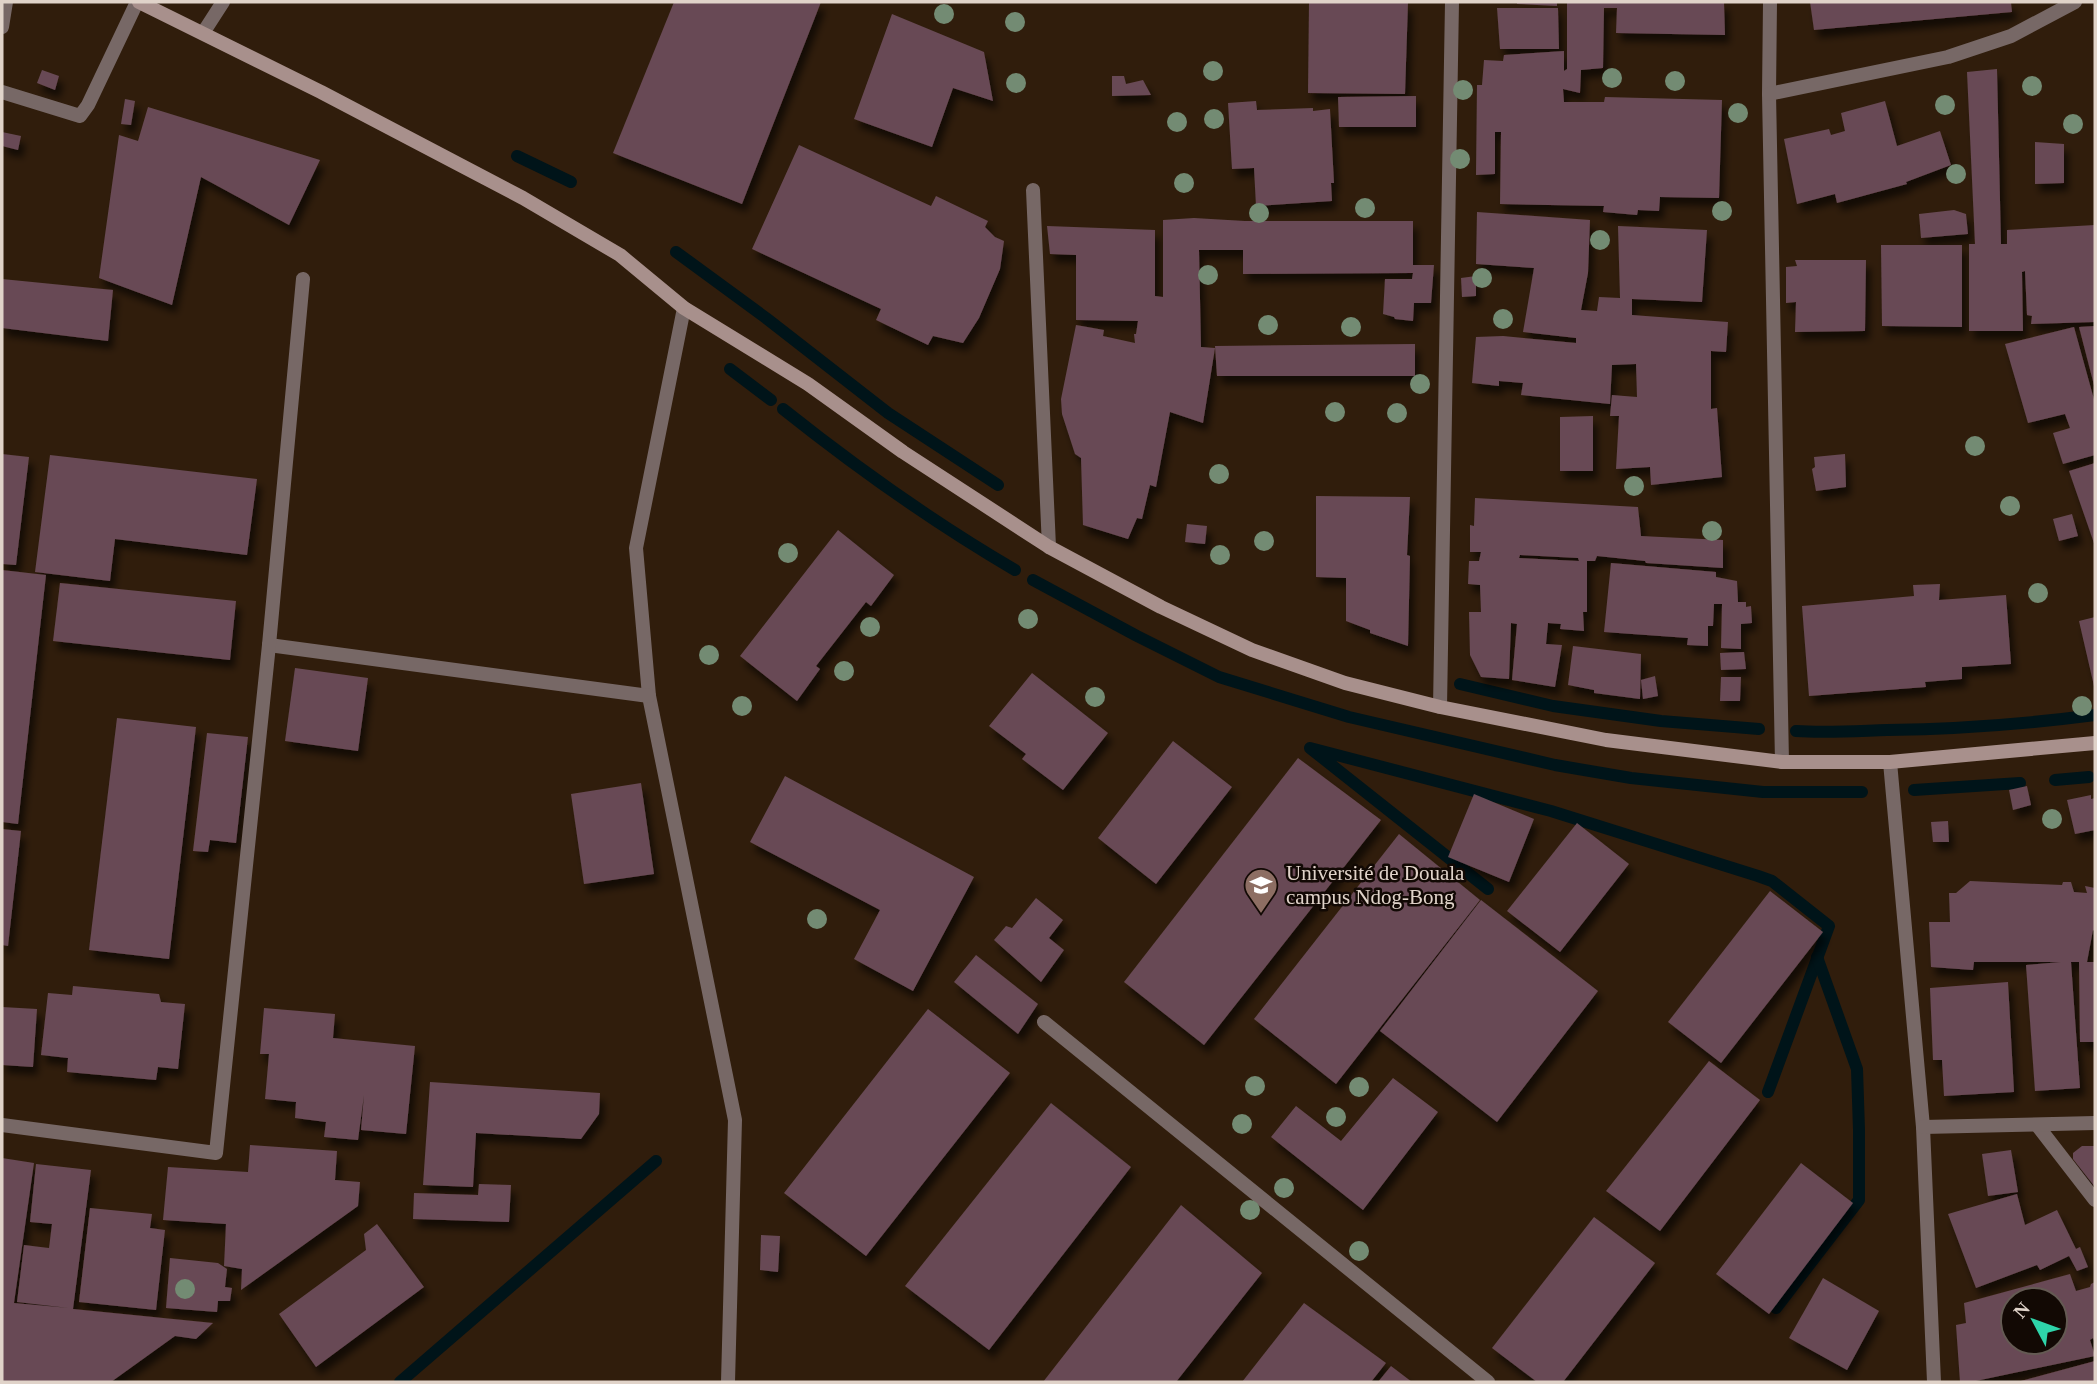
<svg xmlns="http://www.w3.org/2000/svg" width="2097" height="1384" viewBox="0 0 2097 1384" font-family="'Times New Roman',serif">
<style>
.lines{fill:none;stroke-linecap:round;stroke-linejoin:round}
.stream{stroke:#001419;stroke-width:12}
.building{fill:#684a54;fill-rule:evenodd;filter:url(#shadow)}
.lane{stroke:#776866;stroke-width:14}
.street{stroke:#776866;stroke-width:14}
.secondary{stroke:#a8908c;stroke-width:14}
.tree{fill:#738b73}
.labels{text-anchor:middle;stroke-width:5;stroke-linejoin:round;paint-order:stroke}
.poi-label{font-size:21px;fill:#e0d3c9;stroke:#120904;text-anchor:start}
</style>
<defs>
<filter id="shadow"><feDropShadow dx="4.5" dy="8" stdDeviation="3.5" flood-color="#0009"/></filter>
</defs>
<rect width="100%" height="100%" fill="#301d0c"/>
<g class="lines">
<g class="stream">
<path d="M 517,156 L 571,182"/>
<path d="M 676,252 L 766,318 L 888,413 L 998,485"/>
<path d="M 730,369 L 771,400"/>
<path d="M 783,409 C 857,468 933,522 1015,570"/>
<path d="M 1033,580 L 1137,636 L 1219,677 L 1349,717 L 1555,765 L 1631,778 L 1763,792 L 1862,792"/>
<path d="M 1460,684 L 1553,706 L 1661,721 L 1759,729"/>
<path d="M 1796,731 C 1826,733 1856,731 1887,730 C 1957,729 2026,724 2095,715"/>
<path d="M 2055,780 L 2089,777"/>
<path d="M 1914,790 L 2020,783"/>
<path d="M 1488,889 L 1310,748 L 1551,811 L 1758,876 L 1772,881 L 1829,926 L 1768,1092"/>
<path d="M 1776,1308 L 1859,1200 L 1859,1130 L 1857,1069 L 1817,957"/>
<path d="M 400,1382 L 656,1161"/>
</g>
</g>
<g class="building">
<path d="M 674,2 L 821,2 L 742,204 L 613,153 Z"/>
<path d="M 1309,2 L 1408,3 L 1405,94 L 1308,93 Z"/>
<path d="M 1517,2 L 1557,2 L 1557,6 L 1517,4 Z"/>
<path d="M 1567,2 L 1724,2 L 1725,35 L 1616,33 L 1617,8 L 1604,8 L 1603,68 L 1581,70 L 1580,93 L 1563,89 L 1564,102 L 1604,102 L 1605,97 L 1722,100 L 1719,198 L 1660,197 L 1659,211 L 1638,210 L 1637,215 L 1603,212 L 1604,206 L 1500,204 L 1501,132 L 1495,132 L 1495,174 L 1476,175 L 1477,85 L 1482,85 L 1484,60 L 1503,61 L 1504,55 L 1564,51 L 1564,71 L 1567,69 Z"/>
<path d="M 1810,2 L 2011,2 L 2012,12 L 1814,30 Z"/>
<path d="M 1497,8 L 1558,8 L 1559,49 L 1500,49 Z"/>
<path d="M 892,14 L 984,52 L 993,101 L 953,88 L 932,147 L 854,119 Z"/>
<path d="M 1997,69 L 2001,244 L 2007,244 L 2007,230 L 2095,225 L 2095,322 L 2031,324 L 2032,316 L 2027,315 L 2025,271 L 2022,272 L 2023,331 L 1969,331 L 1969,244 L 1975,244 L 1967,72 Z"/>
<path d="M 42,70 L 59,76 L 55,90 L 37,83 Z"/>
<path d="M 1112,76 L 1124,76 L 1126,84 L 1143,80 L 1151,95 L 1112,96 Z"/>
<path d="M 1416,96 L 1416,127 L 1339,127 L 1338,97 Z"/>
<path d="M 125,99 L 135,101 L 131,125 L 121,124 Z"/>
<path d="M 1256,101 L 1257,110 L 1313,108 L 1313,111 L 1330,109 L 1334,183 L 1331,183 L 1332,201 L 1256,206 L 1254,168 L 1232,169 L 1228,103 Z"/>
<path d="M 1885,101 L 1897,146 L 1940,131 L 1951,165 L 1906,182 L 1907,184 L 1837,203 L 1835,194 L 1797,204 L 1784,139 L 1829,129 L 1831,135 L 1845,131 L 1841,113 Z"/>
<path d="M 148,107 L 320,160 L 289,225 L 201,177 L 172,305 L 99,278 L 119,135 L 138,141 Z"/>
<path d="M 2,132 L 21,136 L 18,150 L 2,146 Z"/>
<path d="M 2035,142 L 2064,144 L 2064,183 L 2035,184 Z"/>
<path d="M 799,145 L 931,206 L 936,196 L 988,221 L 985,227 L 995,237 L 1004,241 L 1000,269 L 979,318 L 963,343 L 933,336 L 928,345 L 876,320 L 881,309 L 752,249 Z"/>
<path d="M 1954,210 L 1966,214 L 1968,234 L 1921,238 L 1919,214 Z"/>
<path d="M 1477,212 L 1590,220 L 1588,273 L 1581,310 L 1597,311 L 1599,297 L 1620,298 L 1618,226 L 1707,230 L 1702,302 L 1632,299 L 1632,315 L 1728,322 L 1726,352 L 1711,351 L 1711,409 L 1717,408 L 1722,477 L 1651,485 L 1650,467 L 1616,469 L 1619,416 L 1610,416 L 1612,395 L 1637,397 L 1636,364 L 1612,365 L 1610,404 L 1521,395 L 1523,383 L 1499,381 L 1499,386 L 1472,383 L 1476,337 L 1503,336 L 1576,343 L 1576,338 L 1523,332 L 1534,268 L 1476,264 Z"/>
<path d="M 1194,218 L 1245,221 L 1413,221 L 1413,265 L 1434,265 L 1431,303 L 1414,303 L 1413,321 L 1395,319 L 1394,317 L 1383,314 L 1385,279 L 1412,279 L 1413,273 L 1243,274 L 1243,250 L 1199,250 L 1201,347 L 1215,348 L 1203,423 L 1170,412 L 1156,487 L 1150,485 L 1142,519 L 1137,518 L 1128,539 L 1083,525 L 1081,458 L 1075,454 L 1062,414 L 1061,399 L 1076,325 L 1104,330 L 1103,336 L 1135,343 L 1134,334 L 1136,334 L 1138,321 L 1076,320 L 1076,255 L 1050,254 L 1047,226 L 1155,230 L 1155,296 L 1163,297 L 1163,220 Z"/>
<path d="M 1881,245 L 1962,245 L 1962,327 L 1882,326 Z"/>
<path d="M 1795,260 L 1866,260 L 1865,331 L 1795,332 L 1796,302 L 1786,303 L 1786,267 L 1797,266 Z"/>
<path d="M 1476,276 L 1476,296 L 1462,297 L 1461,278 Z"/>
<path d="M 2,279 L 113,290 L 108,341 L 2,328 Z"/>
<path d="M 2095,326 L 2095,385 L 2094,385 L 2079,327 Z"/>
<path d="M 2074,327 L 2095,403 L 2095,455 L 2063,464 L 2053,433 L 2070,428 L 2065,414 L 2028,423 L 2005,344 Z"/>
<path d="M 1415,344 L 1415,376 L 1217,376 L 1215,346 Z"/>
<path d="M 1593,416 L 1593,471 L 1560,471 L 1560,417 Z"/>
<path d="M 2,454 L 29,457 L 16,565 L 2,564 Z"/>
<path d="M 1845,454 L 1846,487 L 1816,491 L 1812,469 L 1815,467 L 1814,457 Z"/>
<path d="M 50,455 L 257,479 L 247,555 L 115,539 L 110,581 L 35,572 Z"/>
<path d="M 2095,463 L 2095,546 L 2069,471 Z"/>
<path d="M 1316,496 L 1410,497 L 1407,555 L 1410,556 L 1408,646 L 1370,633 L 1370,630 L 1346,621 L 1346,578 L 1316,577 Z"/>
<path d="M 1475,498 L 1638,507 L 1641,536 L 1723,540 L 1723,568 L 1646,563 L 1645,561 L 1597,556 L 1595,561 L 1587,561 L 1587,612 L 1583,612 L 1584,631 L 1560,629 L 1561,624 L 1548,623 L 1546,644 L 1562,645 L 1555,687 L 1512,680 L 1517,624 L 1511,623 L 1509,679 L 1481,677 L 1470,655 L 1469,612 L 1481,612 L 1480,585 L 1468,584 L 1469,561 L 1479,561 L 1481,552 L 1470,552 L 1470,525 L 1474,526 ZM 1520,555 L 1578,558 L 1579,561 L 1519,558 Z"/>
<path d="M 2072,514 L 2078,536 L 2059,541 L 2053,519 Z"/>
<path d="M 1187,524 L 1207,526 L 1205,544 L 1185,542 Z"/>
<path d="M 838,530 L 894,575 L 871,606 L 866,602 L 816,666 L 820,669 L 797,701 L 740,656 Z"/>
<path d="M 1611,563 L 1716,572 L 1716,577 L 1737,581 L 1738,602 L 1746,602 L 1746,607 L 1751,606 L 1752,623 L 1741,624 L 1741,649 L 1721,648 L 1722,604 L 1714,604 L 1713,626 L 1708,626 L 1708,646 L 1687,645 L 1688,638 L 1604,632 Z"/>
<path d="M 2,570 L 46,575 L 18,824 L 2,822 Z"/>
<path d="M 60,583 L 236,601 L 230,660 L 53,641 Z"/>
<path d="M 1940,584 L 1939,600 L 2006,595 L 2011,664 L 1962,667 L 1962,679 L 1925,682 L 1926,687 L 1809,696 L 1802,606 L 1914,596 L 1913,585 Z"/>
<path d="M 2095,617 L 2095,686 L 2094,686 L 2079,621 Z"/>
<path d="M 1573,646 L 1641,654 L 1640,699 L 1594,693 L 1594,690 L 1568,685 Z"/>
<path d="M 1744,652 L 1746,669 L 1721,670 L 1720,653 Z"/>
<path d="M 295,668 L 368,678 L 358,751 L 285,741 Z"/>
<path d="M 1032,673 L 1108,733 L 1063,790 L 1022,759 L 1026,754 L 989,726 Z"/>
<path d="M 1655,676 L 1658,696 L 1643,699 L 1641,680 Z"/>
<path d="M 1721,677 L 1741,677 L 1740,701 L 1720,701 Z"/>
<path d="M 117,718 L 196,727 L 169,959 L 89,950 Z"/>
<path d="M 207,733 L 248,737 L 236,843 L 210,840 L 208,852 L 193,851 Z"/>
<path d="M 1173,741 L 1232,787 L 1156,884 L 1098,838 Z"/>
<path d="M 1298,758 L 1381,820 L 1204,1045 L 1124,982 Z"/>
<path d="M 785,776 L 974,877 L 913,991 L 854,959 L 880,910 L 750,842 Z"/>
<path d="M 641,783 L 654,874 L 584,884 L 571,794 Z"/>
<path d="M 2027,786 L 2031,805 L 2013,810 L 2009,790 Z"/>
<path d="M 1474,794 L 1534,819 L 1509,882 L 1448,857 Z"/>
<path d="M 2091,795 L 2091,799 L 2095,798 L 2095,830 L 2075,834 L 2067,800 Z"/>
<path d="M 1948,821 L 1949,842 L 1933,842 L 1931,822 Z"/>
<path d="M 1577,823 L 1629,864 L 1560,952 L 1507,911 Z"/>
<path d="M 2,829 L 21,831 L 8,946 L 2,945 Z"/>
<path d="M 1399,834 L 1480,900 L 1336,1084 L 1254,1019 Z"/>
<path d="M 1970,881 L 2062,885 L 2063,882 L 2071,882 L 2074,892 L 2087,893 L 2085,886 L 2095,888 L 2095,931 L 2093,930 L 2087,962 L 2095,962 L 2095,1042 L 2080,1042 L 2079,962 L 2071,962 L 2080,1088 L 2035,1091 L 2026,965 L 2061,962 L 1974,962 L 1973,970 L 1931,967 L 1929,922 L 1950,922 L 1949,893 L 1956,893 Z"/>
<path d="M 1770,891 L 1823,932 L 1721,1063 L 1668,1022 Z"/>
<path d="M 1036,898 L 1063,920 L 1049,938 L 1064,950 L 1041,982 L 994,940 L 1006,926 L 1012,928 Z"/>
<path d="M 1481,900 L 1598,991 L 1497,1122 L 1380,1031 Z"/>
<path d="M 976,955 L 1038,1004 L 1018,1034 L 954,982 Z"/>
<path d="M 2008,982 L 2014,1092 L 1944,1096 L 1942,1060 L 1933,1060 L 1930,988 Z"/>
<path d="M 73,986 L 159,994 L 161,1002 L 185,1004 L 178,1069 L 158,1067 L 156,1080 L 67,1072 L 68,1058 L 41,1055 L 48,993 L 72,995 Z"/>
<path d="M 2,1007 L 37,1009 L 33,1067 L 2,1065 Z"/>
<path d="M 264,1008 L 335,1014 L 333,1038 L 415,1046 L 406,1134 L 361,1130 L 364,1095 L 358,1140 L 324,1137 L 326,1122 L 295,1118 L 296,1102 L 265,1099 L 269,1054 L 260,1054 Z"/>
<path d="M 928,1009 L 1010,1073 L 866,1256 L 784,1193 Z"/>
<path d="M 1709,1061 L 1760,1100 L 1660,1231 L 1606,1191 Z"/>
<path d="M 1393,1078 L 1438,1112 L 1363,1210 L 1271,1137 L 1296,1106 L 1341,1141 Z"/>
<path d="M 430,1082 L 600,1093 L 599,1114 L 581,1139 L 476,1133 L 473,1187 L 423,1185 Z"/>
<path d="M 1051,1103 L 1131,1167 L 989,1350 L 905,1286 Z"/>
<path d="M 250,1145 L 337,1151 L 335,1180 L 360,1182 L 358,1206 L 241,1290 L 242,1269 L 224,1266 L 226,1224 L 163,1220 L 168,1167 L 248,1172 Z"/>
<path d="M 2082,1146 L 2095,1146 L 2095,1187 L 2073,1159 L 2073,1153 Z"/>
<path d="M 2011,1150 L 2018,1192 L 1988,1196 L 1982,1154 Z"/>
<path d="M 2,1158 L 34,1163 L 14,1303 L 69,1308 L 17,1302 L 24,1245 L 49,1248 L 52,1224 L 30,1222 L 36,1164 L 91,1170 L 73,1309 L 213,1323 L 196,1339 L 175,1336 L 111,1382 L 2,1382 Z"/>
<path d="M 1801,1163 L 1853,1203 L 1769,1314 L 1716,1274 Z"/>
<path d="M 479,1184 L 511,1185 L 509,1222 L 413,1219 L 414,1193 L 478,1195 Z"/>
<path d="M 2017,1194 L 2025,1225 L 2057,1210 L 2076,1249 L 2080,1247 L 2088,1267 L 2077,1271 L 2069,1256 L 2040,1270 L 2037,1265 L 1976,1288 L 1948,1214 Z"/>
<path d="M 1181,1205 L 1262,1273 L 1176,1382 L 1043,1382 Z"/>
<path d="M 90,1208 L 152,1214 L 150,1228 L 165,1230 L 156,1310 L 79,1302 Z"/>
<path d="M 1594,1217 L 1655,1263 L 1563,1382 L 1537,1382 L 1492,1348 Z"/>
<path d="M 377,1224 L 424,1287 L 316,1367 L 279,1314 L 366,1250 L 364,1234 Z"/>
<path d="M 761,1235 L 780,1236 L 778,1272 L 760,1270 Z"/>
<path d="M 170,1258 L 218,1263 L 227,1269 L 225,1287 L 232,1288 L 230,1301 L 218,1301 L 217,1312 L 166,1308 Z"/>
<path d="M 2070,1274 L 2076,1291 L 2090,1287 L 2091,1284 L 2095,1282 L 2095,1343 L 2093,1338 L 2090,1340 L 2095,1356 L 1971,1382 L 1960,1382 L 1956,1325 L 1966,1323 L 1964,1303 ZM 2013,1300 L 2055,1300 L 2055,1342 L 2013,1342 Z"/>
<path d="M 1823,1278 L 1879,1311 L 1847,1370 L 1789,1338 Z"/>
<path d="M 1304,1303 L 1386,1363 L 1371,1382 L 1242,1382 Z"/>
<path d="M 2095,1361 L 2095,1382 L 2021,1382 L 2021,1381 Z"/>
<path d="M 1391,1366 L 1412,1382 L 1378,1382 Z"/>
</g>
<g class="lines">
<g class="lane">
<path d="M 2,27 L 6,2"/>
<path d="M 2,92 L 80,116 L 88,105 L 137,2"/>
</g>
<g class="street">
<path d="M 1770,2 L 1769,94 L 1782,762"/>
<path d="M 203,33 L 223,2"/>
<path d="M 1769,94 L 1948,57 L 2011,36 L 2075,2"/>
<path d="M 1033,190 L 1049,547"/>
<path d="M 684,308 L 636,548 L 649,696 L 735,1120 L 728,1382"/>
<path d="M 269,645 L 649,696"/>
<path d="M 1440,707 L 1452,2"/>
<path d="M 1890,762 L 1923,1127 L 1934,1382"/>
<path d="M 1044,1022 L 1488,1382"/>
<path d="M 2,1125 L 216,1153 L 269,645 L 303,279"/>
<path d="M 2037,1125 L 2095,1200"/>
<path d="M 1923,1127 L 2095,1123"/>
</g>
<path class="secondary" d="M 139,2 L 321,92 L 523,198 L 620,255 L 684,308 L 808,384 L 903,452 L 1049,547 L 1161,607 L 1252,650 L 1345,683 L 1440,707 L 1606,740 L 1782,762 L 1890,762 L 2095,743"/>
</g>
<g class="tree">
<circle cx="944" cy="14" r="10"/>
<circle cx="1015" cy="22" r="10"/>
<circle cx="1213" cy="71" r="10"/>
<circle cx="1612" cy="78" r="10"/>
<circle cx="1675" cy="81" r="10"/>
<circle cx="1016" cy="83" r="10"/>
<circle cx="2032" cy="86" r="10"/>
<circle cx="1463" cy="90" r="10"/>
<circle cx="1945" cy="105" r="10"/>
<circle cx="1738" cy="113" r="10"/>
<circle cx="1214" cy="119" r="10"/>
<circle cx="1177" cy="122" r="10"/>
<circle cx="2073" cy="124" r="10"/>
<circle cx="1460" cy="159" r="10"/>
<circle cx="1956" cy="174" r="10"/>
<circle cx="1184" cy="183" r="10"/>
<circle cx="1365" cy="208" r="10"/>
<circle cx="1722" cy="211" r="10"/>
<circle cx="1259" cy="213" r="10"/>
<circle cx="1600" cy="240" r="10"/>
<circle cx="1208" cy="275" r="10"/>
<circle cx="1482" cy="278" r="10"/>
<circle cx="1503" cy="319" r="10"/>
<circle cx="1268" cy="325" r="10"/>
<circle cx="1351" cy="327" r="10"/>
<circle cx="1420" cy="384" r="10"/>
<circle cx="1335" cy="412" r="10"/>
<circle cx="1397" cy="413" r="10"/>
<circle cx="1975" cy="446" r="10"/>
<circle cx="1219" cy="474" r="10"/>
<circle cx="1634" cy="486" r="10"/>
<circle cx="2010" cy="506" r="10"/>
<circle cx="1712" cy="531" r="10"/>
<circle cx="1264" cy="541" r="10"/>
<circle cx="788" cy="553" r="10"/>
<circle cx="1220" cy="555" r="10"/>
<circle cx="2038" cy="593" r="10"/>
<circle cx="1028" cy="619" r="10"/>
<circle cx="870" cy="627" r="10"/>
<circle cx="709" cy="655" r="10"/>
<circle cx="844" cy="671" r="10"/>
<circle cx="1095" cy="697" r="10"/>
<circle cx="742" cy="706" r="10"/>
<circle cx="2082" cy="706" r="10"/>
<circle cx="2052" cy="819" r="10"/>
<circle cx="817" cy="919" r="10"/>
<circle cx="1255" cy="1086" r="10"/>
<circle cx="1359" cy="1087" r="10"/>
<circle cx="1336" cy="1117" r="10"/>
<circle cx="1242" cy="1124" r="10"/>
<circle cx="1284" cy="1188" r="10"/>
<circle cx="1250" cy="1210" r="10"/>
<circle cx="1359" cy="1251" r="10"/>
<circle cx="185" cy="1289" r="10"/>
</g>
<defs>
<symbol id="university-pin" viewBox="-11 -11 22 30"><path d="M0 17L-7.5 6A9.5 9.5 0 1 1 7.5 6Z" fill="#8d6e63" stroke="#120904"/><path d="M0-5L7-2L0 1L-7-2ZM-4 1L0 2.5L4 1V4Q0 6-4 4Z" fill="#fff"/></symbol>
</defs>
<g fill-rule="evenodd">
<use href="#university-pin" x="1242" y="866" width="38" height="52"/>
</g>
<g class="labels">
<g class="poi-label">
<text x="1286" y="880">Université de Douala<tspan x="1286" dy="24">campus Ndog-Bong</tspan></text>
</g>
</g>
<rect width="2097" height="1384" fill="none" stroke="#e0d3c9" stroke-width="7"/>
<g transform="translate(2034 1321) rotate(311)"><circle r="33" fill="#120904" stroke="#645a53" stroke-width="2"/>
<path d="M0-5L12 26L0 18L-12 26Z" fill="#2ed4aa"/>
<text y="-10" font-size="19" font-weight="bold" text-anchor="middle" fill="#e0d3c9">N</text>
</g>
</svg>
